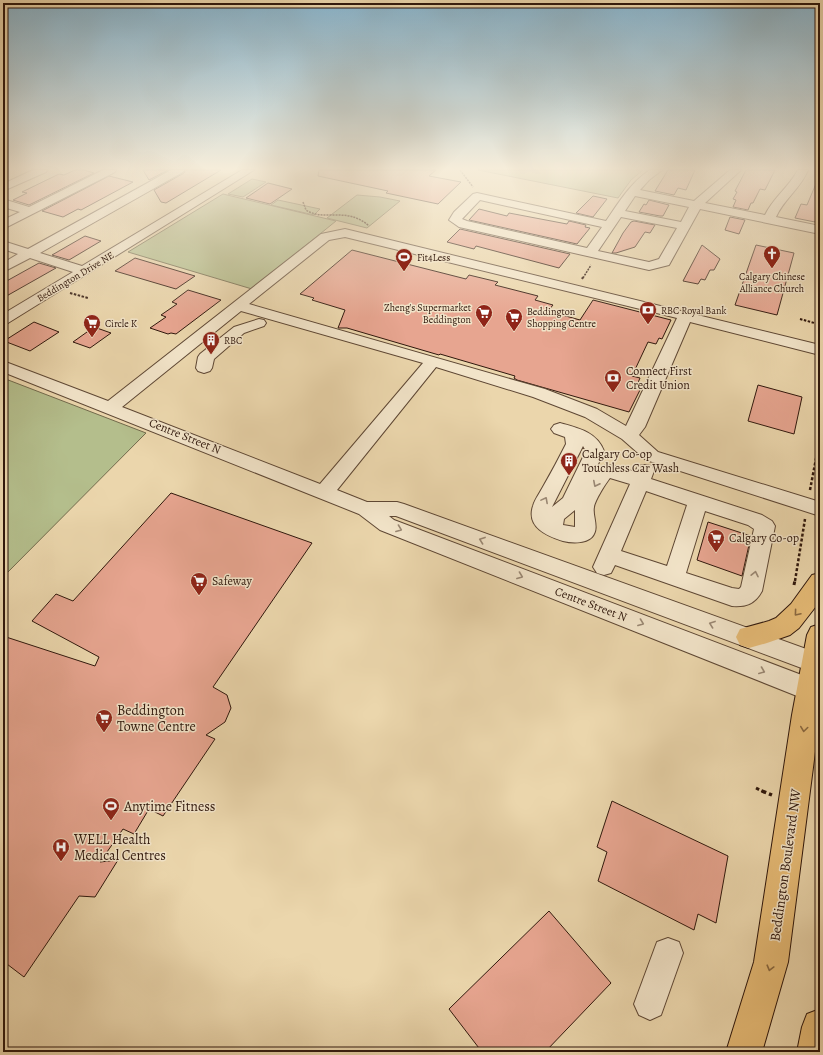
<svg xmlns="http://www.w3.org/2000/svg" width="823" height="1055" viewBox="0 0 823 1055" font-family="Alegreya,serif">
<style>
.green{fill:#b4be8c;stroke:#726a4c}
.building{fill:#e7a590;stroke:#2f170c}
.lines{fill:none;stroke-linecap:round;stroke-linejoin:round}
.minor-casing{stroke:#5e4734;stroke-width:2}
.major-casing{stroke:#2f170c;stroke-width:2}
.path-far4{stroke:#2f170c;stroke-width:1.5;stroke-dasharray:2 1;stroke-linecap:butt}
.path-far3{stroke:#2f170c;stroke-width:2;stroke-dasharray:2.5 1.5;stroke-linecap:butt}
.path-far2{stroke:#2f170c;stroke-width:2.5;stroke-dasharray:3 2;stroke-linecap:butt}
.path-far1{stroke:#2f170c;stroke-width:3;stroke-dasharray:3.5 2.5;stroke-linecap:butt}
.path{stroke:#2f170c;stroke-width:3.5;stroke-dasharray:4.5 3;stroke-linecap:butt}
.minor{fill:#f2e4c9;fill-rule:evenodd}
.major{fill:#e6bb76;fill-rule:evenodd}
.oneway{stroke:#9a8874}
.oneway2{stroke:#8a6941}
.labels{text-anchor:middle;stroke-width:3;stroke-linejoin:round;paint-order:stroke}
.far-poi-label{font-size:10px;fill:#2f170c;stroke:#f2e4c9;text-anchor:start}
.far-street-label{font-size:10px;fill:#2f170c;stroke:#f2e4c9}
.poi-label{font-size:12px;fill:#2f170c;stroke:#f2e4c9;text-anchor:start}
.street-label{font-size:12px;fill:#2f170c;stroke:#f2e4c9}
.near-poi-label{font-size:14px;fill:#2f170c;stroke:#f2e4c9;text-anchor:start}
.near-street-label{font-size:14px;fill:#2f170c;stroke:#f2e4c9}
</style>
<rect width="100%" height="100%" fill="#ebd6ac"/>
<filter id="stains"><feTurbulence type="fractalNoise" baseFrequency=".005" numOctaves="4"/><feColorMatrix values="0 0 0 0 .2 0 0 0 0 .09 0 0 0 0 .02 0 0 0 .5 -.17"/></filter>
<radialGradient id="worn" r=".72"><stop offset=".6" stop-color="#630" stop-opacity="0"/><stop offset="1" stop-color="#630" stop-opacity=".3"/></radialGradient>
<g class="green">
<path d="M 478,170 L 643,170 L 631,180 L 618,198 Z"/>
<path d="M 252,179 L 266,182 L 243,197 L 228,194 Z"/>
<path d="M 223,194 L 336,221 L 252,289 L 128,252 Z"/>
<path d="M 357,195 L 380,197 L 400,201 L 367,228 L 327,218 Z"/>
<path d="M 278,200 L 320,209 L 314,215 L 271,205 Z"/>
<path d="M 3,378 L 146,433 L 3,577 Z"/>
</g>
<g class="building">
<path d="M 75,170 L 84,170 L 94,173 L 29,205 L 13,200 L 27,193 L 22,192 L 59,174 L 64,175 Z"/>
<path d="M 143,170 L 168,170 L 149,180 Z"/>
<path d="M 185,170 L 221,170 L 166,203 L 161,202 L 154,190 L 184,173 Z"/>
<path d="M 319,170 L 436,170 L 429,176 L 461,182 L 438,204 L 386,193 L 388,191 L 318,176 Z"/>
<path d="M 668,170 L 695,170 L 686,190 L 678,188 L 674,195 L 655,191 Z"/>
<path d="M 746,170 L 775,170 L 765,190 L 760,189 L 753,203 L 751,203 L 748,210 L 733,207 L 736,200 L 733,199 L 737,192 L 735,191 Z"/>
<path d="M 820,174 L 820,209 L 815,222 L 795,218 L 801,204 L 807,205 Z"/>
<path d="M 109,176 L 133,182 L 81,210 L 78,209 L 63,217 L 42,211 Z"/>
<path d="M 268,183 L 292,189 L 270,204 L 246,198 Z"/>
<path d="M 593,196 L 607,199 L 593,217 L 576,213 Z"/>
<path d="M 649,200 L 669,205 L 663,216 L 660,216 L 639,212 L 644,204 L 646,205 Z"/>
<path d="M 479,209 L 507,216 L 509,213 L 567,224 L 569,221 L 586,225 L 585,227 L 590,228 L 577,244 L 469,220 Z"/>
<path d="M 730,217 L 745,220 L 739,234 L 725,230 Z"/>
<path d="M 634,221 L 655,225 L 650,233 L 645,232 L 635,247 L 616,253 L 612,253 L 623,233 L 631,222 Z"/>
<path d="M 460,229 L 570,254 L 559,268 L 476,246 L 474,249 L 447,242 Z"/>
<path d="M 85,236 L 101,241 L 69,260 L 52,255 Z"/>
<path d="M 702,245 L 720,259 L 714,270 L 710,270 L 705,280 L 701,279 L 698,284 L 683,281 Z"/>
<path d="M 756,245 L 794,253 L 777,315 L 735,305 Z"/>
<path d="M 352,250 L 466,279 L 469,275 L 498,282 L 495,285 L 538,296 L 535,300 L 553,305 L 548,311 L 580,320 L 593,300 L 671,320 L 662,339 L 659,338 L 656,344 L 648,342 L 632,376 L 640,378 L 637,385 L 642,386 L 629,412 L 517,380 L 514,378 L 515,376 L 440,354 L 439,355 L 347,328 L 338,328 L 345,310 L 312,300 L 314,298 L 300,294 Z"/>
<path d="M 135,258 L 195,276 L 176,289 L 115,271 Z"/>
<path d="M 39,263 L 56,268 L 3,298 L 3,283 Z"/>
<path d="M 188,290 L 221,300 L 176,334 L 171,333 L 168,334 L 150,328 L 166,317 L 161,315 L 177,304 L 172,302 Z"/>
<path d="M 34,322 L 59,332 L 30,351 L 4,341 Z"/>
<path d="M 94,327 L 111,333 L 90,348 L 73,342 Z"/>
<path d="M 758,385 L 802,397 L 794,434 L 748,421 Z"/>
<path d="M 171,493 L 312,543 L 213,687 L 227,695 L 231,708 L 225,722 L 206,735 L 215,739 L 163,816 L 149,809 L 134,834 L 123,829 L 100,862 L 118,860 L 95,897 L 79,896 L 24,977 L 3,961 L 3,636 L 95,666 L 99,657 L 32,621 L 56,594 L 73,601 Z"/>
<path d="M 708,522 L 751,536 L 742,576 L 697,560 Z"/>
<path d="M 612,801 L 728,856 L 716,923 L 698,914 L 694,930 L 598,881 L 607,852 L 597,847 Z"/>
<path d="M 549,911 L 611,983 L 545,1052 L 482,1052 L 449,1009 Z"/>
</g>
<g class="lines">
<defs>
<g id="minor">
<path d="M 33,170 L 47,170 L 46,172 L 3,191 L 3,184 Z"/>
<path d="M 103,170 L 116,170 L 115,172 L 3,229 L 3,220 L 20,212 L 3,207 L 3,199 L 29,207 Z"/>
<path d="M 171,170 L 184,170 L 183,172 L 40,253 L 82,266 L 242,170 L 254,170 L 8,323 L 3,324 L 3,314 L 73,272 L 30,258 L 3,272 L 3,263 L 18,254 L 3,249 L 3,241 L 28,249 Z"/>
<path d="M 650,170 L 662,170 L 649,180 L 640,190 L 694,201 L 730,170 L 741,170 L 705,203 L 765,215 C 773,198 789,187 798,170 L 808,170 C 801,188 784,199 776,217 L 820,226 L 820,234 L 700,209 L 669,265 L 649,270 L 459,227 L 449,220 L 454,212 L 473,194 L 477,193 L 606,221 C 619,202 631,182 650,170 ZM 635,196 L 689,207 L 681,222 L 625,211 ZM 480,200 L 602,227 L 587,248 L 467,221 L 462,219 ZM 621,217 L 677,228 L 659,259 L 649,262 L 598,251 Z"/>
<path d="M 345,229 L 820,345 L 820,355 L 690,322 L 645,427 L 639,435 L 658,452 L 820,502 L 820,516 L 646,460 L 622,439 L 585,417 L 533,397 L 436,367 L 337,490 L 367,502 L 397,502 L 404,504 L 820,654 L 820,672 L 815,673 L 396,516 L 389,516 L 394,520 L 820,682 L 820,698 L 811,701 L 802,698 L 380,530 L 359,514 L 3,372 L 3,361 L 108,401 L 321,234 ZM 345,237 L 677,318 L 626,426 L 597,409 L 545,389 L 249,304 L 329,240 ZM 241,311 L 423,363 L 320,484 L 122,407 Z"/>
<path d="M 259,319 L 264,320 L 266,323 L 264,326 L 244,333 L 214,359 L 212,368 L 210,371 L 204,373 L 198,371 L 196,368 L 198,357 L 200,354 L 234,327 Z"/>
<path d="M 560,423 C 578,428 597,432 604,451 L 595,471 C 606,460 622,468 635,472 L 638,466 L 645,465 L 652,466 L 654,471 L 651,479 L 762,515 L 772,521 L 775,526 L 762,591 C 755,604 746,607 732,606 L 615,565 L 611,573 L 604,575 L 597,573 L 593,567 L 630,484 L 610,478 C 606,483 595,500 594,507 C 592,516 600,528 592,537 C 585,544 571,543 563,541 C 547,536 526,527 533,506 C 535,499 541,491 544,485 C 552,471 559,458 566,444 L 565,437 L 554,433 L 551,429 L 554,425 ZM 583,446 L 586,451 L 563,498 L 552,507 ZM 646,491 L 687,505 L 667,566 L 621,551 ZM 575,510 L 575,527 L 563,525 L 564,519 ZM 705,511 L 748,525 L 754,529 L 741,587 L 739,589 L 732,588 L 686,573 Z"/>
<path d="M 668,938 L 679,942 L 683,953 L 661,1015 L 650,1020 L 639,1015 L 634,1004 L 657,942 Z"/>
</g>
<g id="major">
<path d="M 820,573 L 820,601 L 799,628 L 790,635 L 767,643 L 749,648 L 740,645 L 736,637 L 740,629 L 769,621 L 776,618 L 791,604 L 812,575 Z"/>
<path d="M 820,624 L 820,713 L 788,962 L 762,1052 L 726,1052 L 754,962 L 792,715 L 807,635 L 811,627 Z"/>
<path d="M 820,1009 L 820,1052 L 797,1052 L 802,1027 L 807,1014 Z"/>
</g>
</defs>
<use href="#minor" class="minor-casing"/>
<use href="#major" class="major-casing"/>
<g class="path-far4">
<path d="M 460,170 L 473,187"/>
<path d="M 303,202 L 306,210 C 324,222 347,206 369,226"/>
<path d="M 583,278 L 591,265"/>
</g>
<g class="path-far3">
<path d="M 582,279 L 583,277"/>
<path d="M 70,293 L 88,298"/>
<path d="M 800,319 L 818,324 L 820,326"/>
</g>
<g class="path-far2">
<path d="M 810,490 L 820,438"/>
<path d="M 795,581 L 805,519"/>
</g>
<g class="path-far1">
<path d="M 794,585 L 795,580"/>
<path d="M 756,788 L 764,792"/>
</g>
<path class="path" d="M 762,791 L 772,795"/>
<use href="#minor" class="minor"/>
<use href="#major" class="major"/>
</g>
<defs><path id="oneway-chevron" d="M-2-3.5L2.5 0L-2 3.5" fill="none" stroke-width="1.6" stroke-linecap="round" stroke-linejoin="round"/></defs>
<g class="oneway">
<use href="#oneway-chevron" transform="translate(596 484) rotate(117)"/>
<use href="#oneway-chevron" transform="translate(545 500) rotate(-62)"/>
<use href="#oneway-chevron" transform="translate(399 529) rotate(21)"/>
<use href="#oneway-chevron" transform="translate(482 540) rotate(-160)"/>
<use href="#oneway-chevron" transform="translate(755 574) rotate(-78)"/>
<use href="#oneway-chevron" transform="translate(520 576) rotate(21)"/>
<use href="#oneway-chevron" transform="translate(641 623) rotate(21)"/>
<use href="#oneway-chevron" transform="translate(712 624) rotate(-160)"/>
<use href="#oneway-chevron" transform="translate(762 671) rotate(22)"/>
</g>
<g class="oneway2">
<use href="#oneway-chevron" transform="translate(797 613) rotate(130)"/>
<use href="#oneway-chevron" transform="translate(804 729) rotate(98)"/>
<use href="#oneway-chevron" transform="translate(770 968) rotate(105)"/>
</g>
<linearGradient id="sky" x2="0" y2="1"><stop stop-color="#88b6d0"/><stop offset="0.53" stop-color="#f6edda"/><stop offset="1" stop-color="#f6edda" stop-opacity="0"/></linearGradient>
<rect width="823" height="318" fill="url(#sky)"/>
<defs>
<symbol id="church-pin" viewBox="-11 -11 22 30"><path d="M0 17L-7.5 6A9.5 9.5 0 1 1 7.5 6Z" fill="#8f2418" stroke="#f2e4c9"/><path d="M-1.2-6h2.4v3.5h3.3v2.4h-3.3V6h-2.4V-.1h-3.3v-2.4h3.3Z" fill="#fff"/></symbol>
<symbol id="stadium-pin" viewBox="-11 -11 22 30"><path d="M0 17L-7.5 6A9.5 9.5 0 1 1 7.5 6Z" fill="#8f2418" stroke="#f2e4c9"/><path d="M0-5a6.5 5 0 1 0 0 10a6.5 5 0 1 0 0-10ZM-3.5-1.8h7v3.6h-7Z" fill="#fff"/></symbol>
<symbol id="bank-pin" viewBox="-11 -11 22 30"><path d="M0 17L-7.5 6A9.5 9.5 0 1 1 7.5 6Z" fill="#8f2418" stroke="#f2e4c9"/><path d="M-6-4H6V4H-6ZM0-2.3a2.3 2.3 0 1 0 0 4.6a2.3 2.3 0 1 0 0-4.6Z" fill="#fff"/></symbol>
<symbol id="supermarket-pin" viewBox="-11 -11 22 30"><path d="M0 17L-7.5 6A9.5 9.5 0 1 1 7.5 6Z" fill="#8f2418" stroke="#f2e4c9"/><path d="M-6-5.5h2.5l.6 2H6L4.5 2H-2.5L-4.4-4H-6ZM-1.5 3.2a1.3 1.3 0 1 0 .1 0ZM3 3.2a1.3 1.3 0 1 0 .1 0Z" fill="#fff"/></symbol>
<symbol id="building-pin" viewBox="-11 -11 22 30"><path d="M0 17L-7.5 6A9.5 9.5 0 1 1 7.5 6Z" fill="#8f2418" stroke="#f2e4c9"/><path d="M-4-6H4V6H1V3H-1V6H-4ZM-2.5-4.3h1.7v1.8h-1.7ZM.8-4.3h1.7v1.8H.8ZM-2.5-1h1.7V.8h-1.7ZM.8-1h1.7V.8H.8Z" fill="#fff"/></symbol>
<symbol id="hospital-pin" viewBox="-11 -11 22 30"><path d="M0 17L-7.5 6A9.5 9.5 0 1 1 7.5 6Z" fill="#8f2418" stroke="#f2e4c9"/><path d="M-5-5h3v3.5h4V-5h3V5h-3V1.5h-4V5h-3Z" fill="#fff"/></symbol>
</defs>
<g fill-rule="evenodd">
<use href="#church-pin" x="762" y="244" width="20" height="27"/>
<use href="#stadium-pin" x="394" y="247" width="20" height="27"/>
<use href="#bank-pin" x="638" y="300" width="20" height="27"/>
<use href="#supermarket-pin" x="474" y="303" width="20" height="27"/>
<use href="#supermarket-pin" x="504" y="307" width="20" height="27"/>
<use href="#supermarket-pin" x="82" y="313" width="20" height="27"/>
<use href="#building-pin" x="201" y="330" width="20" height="27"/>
<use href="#bank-pin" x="603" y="368" width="20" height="27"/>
<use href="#building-pin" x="559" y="451" width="20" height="27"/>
<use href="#supermarket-pin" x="706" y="528" width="20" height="27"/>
<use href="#supermarket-pin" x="189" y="571" width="20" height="27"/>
<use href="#supermarket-pin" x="94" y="708" width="20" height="27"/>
<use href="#stadium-pin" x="101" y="796" width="20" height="27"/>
<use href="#hospital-pin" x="51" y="837" width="20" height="27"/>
</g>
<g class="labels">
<g class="far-poi-label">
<text x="417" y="261">Fit4Less</text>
<text x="772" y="280" text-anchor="middle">Calgary Chinese<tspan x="772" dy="12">Alliance Church</tspan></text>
<text x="471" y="311" text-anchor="end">Zheng's Supermarket<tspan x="471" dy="12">Beddington</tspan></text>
<text x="661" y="314">RBC Royal Bank</text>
<text x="527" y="315">Beddington<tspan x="527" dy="12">Shopping Centre</tspan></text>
<text x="105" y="327">Circle K</text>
<text x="224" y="344">RBC</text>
</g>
<g class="far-street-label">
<text transform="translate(75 276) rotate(-31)" y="4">Beddington Drive NE</text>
</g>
<g class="poi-label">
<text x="626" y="375">Connect First<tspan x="626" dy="14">Credit Union</tspan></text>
<text x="582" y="458">Calgary Co-op<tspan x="582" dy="14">Touchless Car Wash</tspan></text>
<text x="729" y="542">Calgary Co-op</text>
<text x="212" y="585">Safeway</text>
</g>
<g class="street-label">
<text transform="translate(185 436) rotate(22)" y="4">Centre Street N</text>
<text transform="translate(591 604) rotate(21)" y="4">Centre Street N</text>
</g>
<g class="near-poi-label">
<text x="117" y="715">Beddington<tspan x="117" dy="16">Towne Centre</tspan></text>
<text x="124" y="811">Anytime Fitness</text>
<text x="74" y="844">WELL Health<tspan x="74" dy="16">Medical Centres</tspan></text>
</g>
<g class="near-street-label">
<text transform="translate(785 865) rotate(-82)" y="5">Beddington Boulevard NW</text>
</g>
</g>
<rect width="823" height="1055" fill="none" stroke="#ebd6ac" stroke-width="16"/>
<rect x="4" y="4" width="815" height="1047" fill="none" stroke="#2f170c" stroke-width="2"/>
<rect x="8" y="8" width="807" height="1039" fill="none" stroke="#2f170c"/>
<rect width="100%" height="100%" filter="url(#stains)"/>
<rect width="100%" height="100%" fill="url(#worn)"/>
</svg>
